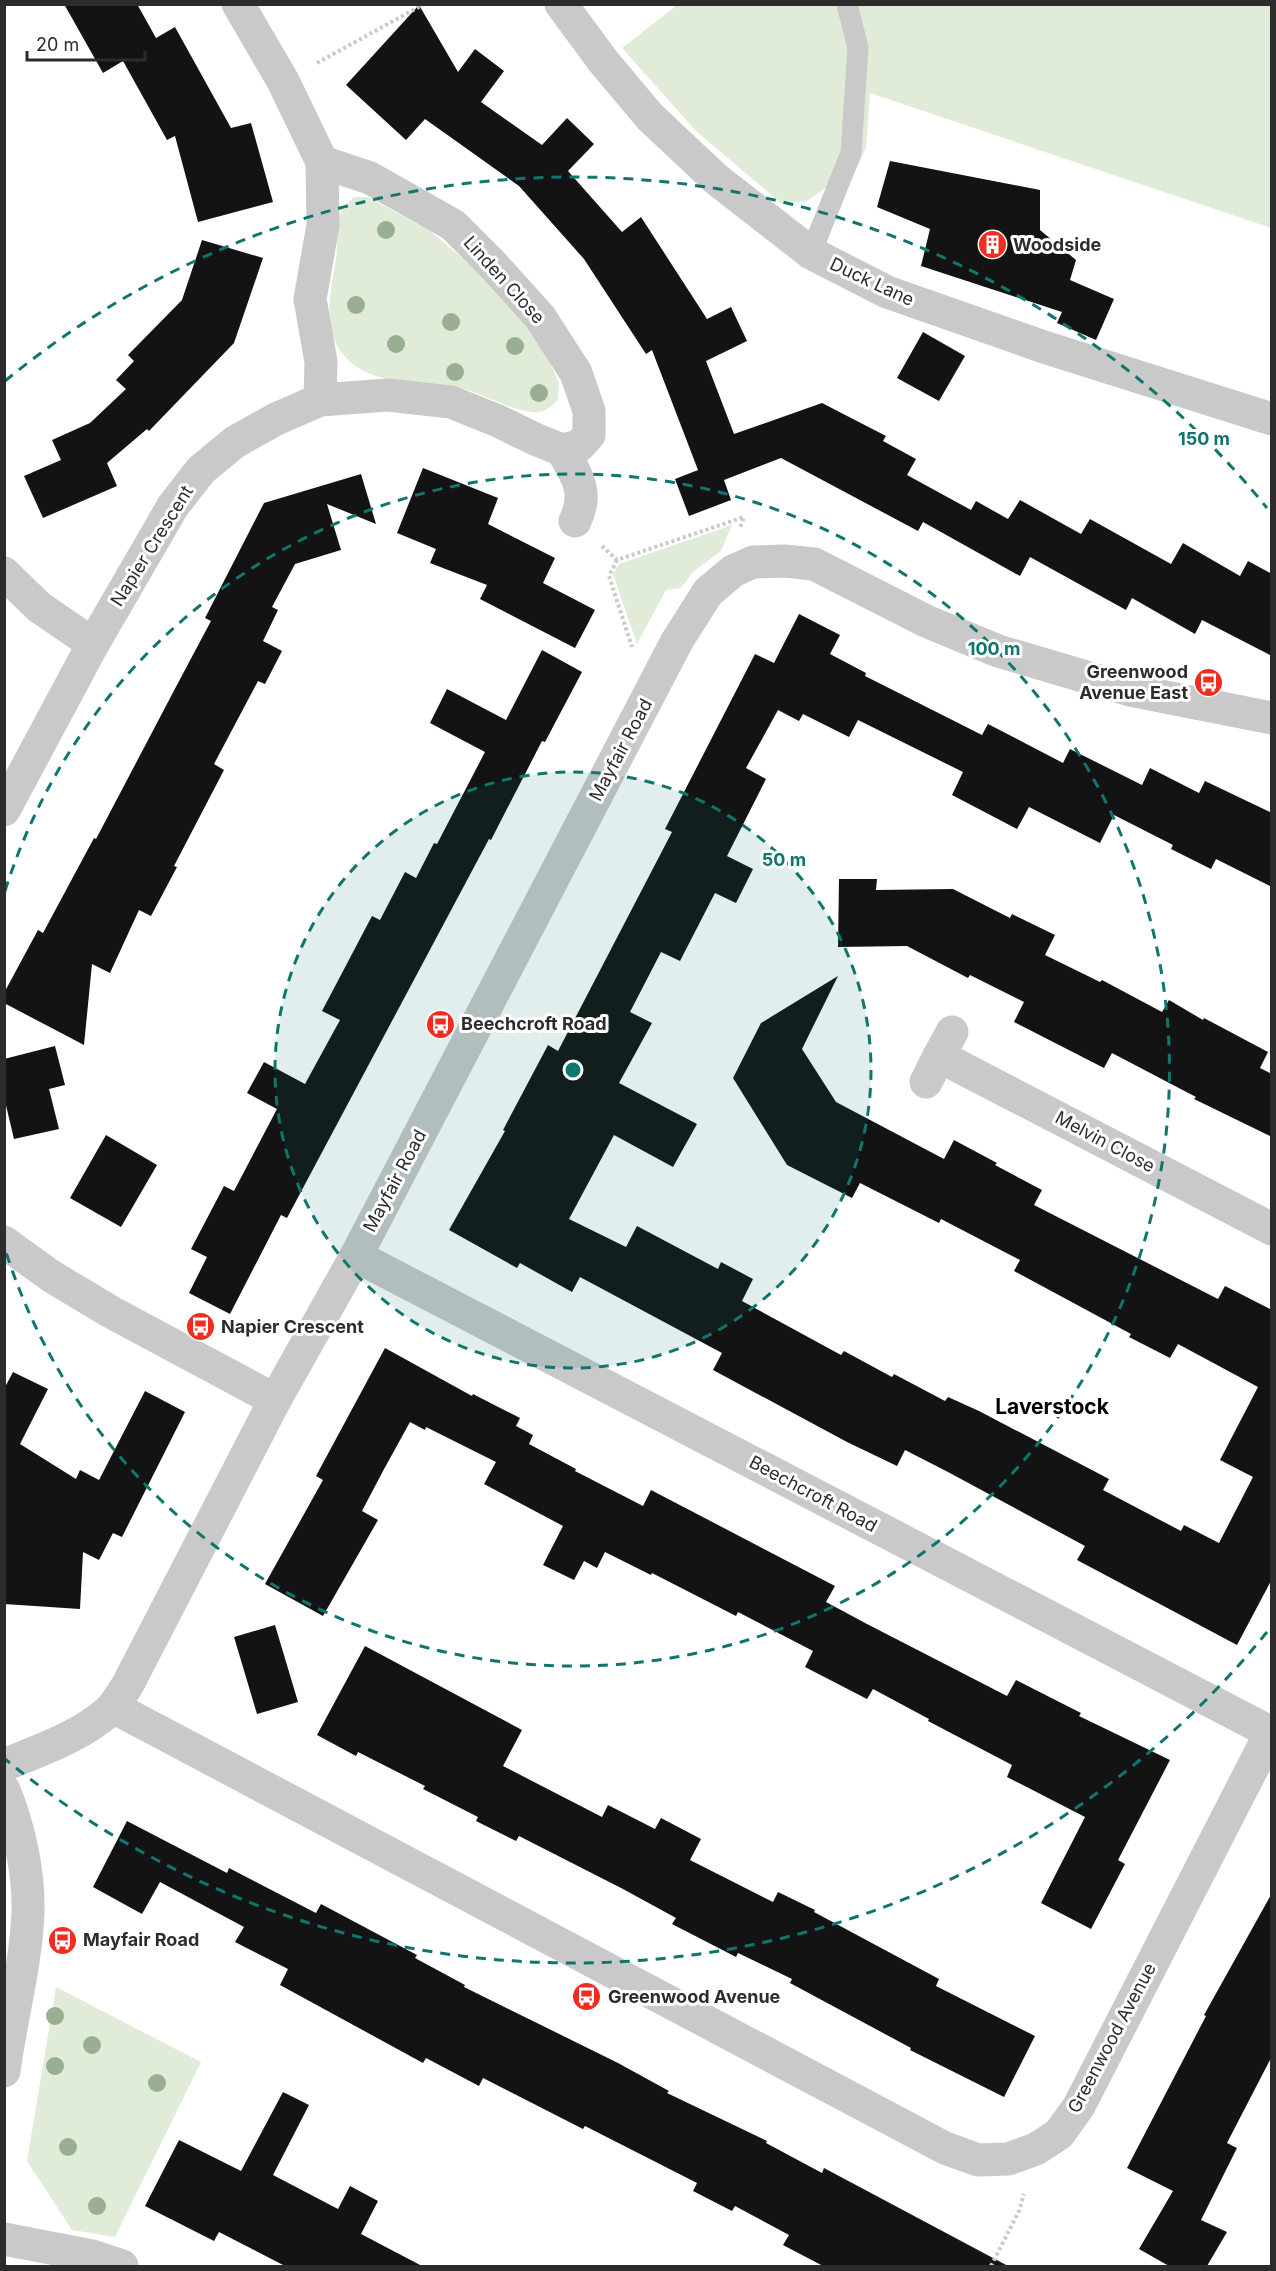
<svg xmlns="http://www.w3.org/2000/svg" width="1276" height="2271" viewBox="0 0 1276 2271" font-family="Inter,sans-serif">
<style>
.green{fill:#e0ecd8}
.building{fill:#131313}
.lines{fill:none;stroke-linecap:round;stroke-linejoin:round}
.path{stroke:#c9c9c9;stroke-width:4;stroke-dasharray:3 3;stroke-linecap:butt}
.service{stroke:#c9c9c9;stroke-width:21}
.minor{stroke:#c9c9c9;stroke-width:33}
.tertiary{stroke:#c9c9c9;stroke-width:33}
.tree{fill:#9aae91}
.ring{fill:none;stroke:#0f766e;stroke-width:3;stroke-dasharray:10 8}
.labels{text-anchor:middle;stroke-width:6;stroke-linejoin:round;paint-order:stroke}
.poi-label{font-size:18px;font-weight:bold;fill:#2c2c2c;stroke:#fff;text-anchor:start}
.street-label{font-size:18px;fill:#2c2c2c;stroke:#fff}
.quarter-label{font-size:21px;font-weight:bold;fill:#000;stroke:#fff}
.centre{fill:#0f766e;stroke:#fff;stroke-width:3}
.ring-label{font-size:18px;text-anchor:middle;font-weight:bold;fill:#0f766e;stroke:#fff;stroke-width:6;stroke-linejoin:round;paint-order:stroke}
</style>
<rect width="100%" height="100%" fill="#fff"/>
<g class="green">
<path d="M 677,5 L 1271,5 L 1271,228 L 870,93 L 866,148 L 845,193 L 830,185 L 807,201 L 782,204 L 696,131 L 622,48 Z"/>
<path d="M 354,197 L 368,197 L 430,231 L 475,269 L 510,303 L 542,345 L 559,383 L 558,400 C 550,408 542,414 530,412 C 506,408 484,394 461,388 C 421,377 371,390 342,353 C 323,329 330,292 335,265 C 338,252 337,218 341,210 C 343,206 350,201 354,197 Z"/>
<path d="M 732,525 L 721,551 L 693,572 L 681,588 L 666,590 L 637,644 L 613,574 L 619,564 Z"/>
<path d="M 56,1987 L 201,2062 L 115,2237 L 72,2230 L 27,2161 Z"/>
</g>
<g class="building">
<path d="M 64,4 L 137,4 L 156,38 L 175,27 L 231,128 L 251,123 L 273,202 L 198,222 L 175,136 L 167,140 L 123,61 L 103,73 Z"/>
<path d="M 419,5 L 458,72 L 475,49 L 504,71 L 481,102 L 542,145 L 567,118 L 594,144 L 568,171 L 622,232 L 641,217 L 707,319 L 731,307 L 747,341 L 706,361 L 734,434 L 822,403 L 886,436 L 883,441 L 916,459 L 907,475 L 971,510 L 976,501 L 1008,519 L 1020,500 L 1081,534 L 1090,519 L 1171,564 L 1183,543 L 1240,576 L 1248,561 L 1272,574 L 1272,656 L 1202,620 L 1195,634 L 1132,598 L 1126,610 L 1030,557 L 1020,576 L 923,522 L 918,531 L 781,458 L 724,480 L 731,500 L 689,516 L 675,479 L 698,470 L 652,350 L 646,354 L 584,259 L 519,186 L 425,119 L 406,140 L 346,85 Z"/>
<path d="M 890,161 L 1040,190 L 1040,230 L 1076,260 L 1070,280 L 1114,299 L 1096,340 L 1057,323 L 1062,312 L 921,266 L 930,229 L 877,207 Z"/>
<path d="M 202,240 L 263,258 L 234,343 L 149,431 L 147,429 L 107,463 L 117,486 L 43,518 L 24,476 L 61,460 L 52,440 L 90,423 L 126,389 L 116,380 L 134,361 L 128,355 L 182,300 Z"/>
<path d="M 923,332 L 965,356 L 939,401 L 897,378 Z"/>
<path d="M 423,468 L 498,498 L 488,524 L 555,558 L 543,583 L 595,610 L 575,648 L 480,599 L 487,585 L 430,563 L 436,549 L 397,533 Z"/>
<path d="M 361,474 L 376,524 L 327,504 L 341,550 L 295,564 L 272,607 L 278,610 L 263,641 L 282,651 L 265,684 L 258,681 L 214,764 L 224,770 L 174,866 L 177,867 L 151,916 L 139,910 L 110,973 L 92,964 L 84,1045 L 4,1003 L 4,993 L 38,930 L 43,933 L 94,838 L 96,839 L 178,683 L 211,621 L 205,618 L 264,503 Z"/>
<path d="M 799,614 L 840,635 L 830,654 L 866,673 L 865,676 L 982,735 L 988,724 L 1063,763 L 1070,749 L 1142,785 L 1150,768 L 1199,793 L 1205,781 L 1272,813 L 1272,887 L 1216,859 L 1211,869 L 1171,849 L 1173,845 L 1114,815 L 1100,843 L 1029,807 L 1017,829 L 952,795 L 963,772 L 858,720 L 849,737 L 803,714 L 799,721 L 778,710 L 746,768 L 766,779 L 727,856 L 753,869 L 736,903 L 715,893 L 680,961 L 661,952 L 630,1012 L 652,1023 L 619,1083 L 697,1124 L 673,1167 L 614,1135 L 569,1219 L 626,1247 L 637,1226 L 718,1269 L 721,1262 L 753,1279 L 742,1301 L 841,1355 L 844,1351 L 892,1377 L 894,1374 L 945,1401 L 948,1397 L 979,1411 L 1109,1479 L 1103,1490 L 1181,1531 L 1184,1525 L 1219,1543 L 1253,1477 L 1220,1460 L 1258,1387 L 1178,1344 L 1170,1358 L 1129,1337 L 1131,1334 L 1014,1271 L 1020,1260 L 941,1219 L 939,1223 L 860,1183 L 852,1198 L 787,1165 L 733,1078 L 761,1023 L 838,976 L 802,1049 L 836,1102 L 944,1159 L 954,1140 L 997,1163 L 995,1165 L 1042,1190 L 1034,1205 L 1218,1299 L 1225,1286 L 1272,1310 L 1272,1579 L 1237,1645 L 1077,1560 L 1085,1546 L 948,1472 L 905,1450 L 897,1466 L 847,1442 L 713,1370 L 722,1353 L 580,1277 L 572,1292 L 520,1263 L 517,1268 L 449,1230 L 505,1131 L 503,1130 L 548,1045 L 558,1051 L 672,832 L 665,829 L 755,654 L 774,663 Z"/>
<path d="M 542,650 L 582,672 L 545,742 L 542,741 L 491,840 L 489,839 L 287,1218 L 281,1215 L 230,1314 L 189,1293 L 207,1257 L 191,1249 L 224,1186 L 234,1191 L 277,1109 L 247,1093 L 264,1062 L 305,1084 L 340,1020 L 322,1011 L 372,916 L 380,920 L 405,872 L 416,878 L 434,843 L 437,844 L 485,752 L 430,723 L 447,689 L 506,720 Z"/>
<path d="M 839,879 L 877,879 L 876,890 L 953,889 L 1010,918 L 1012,914 L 1055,935 L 1045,955 L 1100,982 L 1102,980 L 1162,1012 L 1169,1000 L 1203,1020 L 1204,1018 L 1268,1052 L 1260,1068 L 1272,1074 L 1272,1137 L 1194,1099 L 1196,1097 L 1112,1053 L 1104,1068 L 1014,1022 L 1024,1002 L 970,975 L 968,978 L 907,946 L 838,947 Z"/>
<path d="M 55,1046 L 65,1085 L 49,1089 L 59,1129 L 14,1139 L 4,1097 L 4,1059 Z"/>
<path d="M 106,1135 L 157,1165 L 121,1227 L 70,1198 Z"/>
<path d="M 385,1348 L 472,1396 L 473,1394 L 520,1418 L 516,1426 L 533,1435 L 529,1444 L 576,1469 L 575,1471 L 643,1506 L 651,1490 L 835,1586 L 826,1602 L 867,1624 L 1007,1696 L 1016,1680 L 1081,1713 L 1079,1716 L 1170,1760 L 1118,1860 L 1125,1864 L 1091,1929 L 1041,1903 L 1085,1817 L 1007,1777 L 1012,1765 L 928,1721 L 929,1719 L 873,1689 L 867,1699 L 805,1667 L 813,1651 L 738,1612 L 736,1616 L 652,1573 L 651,1575 L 605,1552 L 597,1568 L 584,1561 L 574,1580 L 543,1565 L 563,1526 L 484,1484 L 496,1462 L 426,1427 L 425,1430 L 410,1422 L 383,1471 L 362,1511 L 378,1520 L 323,1616 L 265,1584 L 323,1480 L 316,1476 Z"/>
<path d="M 13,1372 L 48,1389 L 20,1444 L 76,1479 L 80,1470 L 99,1480 L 145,1391 L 185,1412 L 122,1537 L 113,1533 L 99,1560 L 83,1552 L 80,1609 L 4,1604 L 4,1389 Z"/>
<path d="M 275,1625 L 298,1702 L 257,1714 L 234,1637 Z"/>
<path d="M 365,1646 L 522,1730 L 503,1766 L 602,1817 L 608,1805 L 655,1829 L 661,1818 L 701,1839 L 690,1860 L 773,1902 L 778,1892 L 815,1910 L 814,1912 L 939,1979 L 936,1986 L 1035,2036 L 1004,2097 L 910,2050 L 911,2048 L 790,1983 L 792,1979 L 738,1953 L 736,1957 L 672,1924 L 676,1918 L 623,1889 L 519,1836 L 516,1841 L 476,1821 L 478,1817 L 423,1789 L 425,1786 L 358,1752 L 356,1756 L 317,1735 Z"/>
<path d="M 127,1821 L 227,1873 L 229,1868 L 316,1913 L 321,1904 L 417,1955 L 415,1958 L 465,1985 L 464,1987 L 618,2063 L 669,2091 L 667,2093 L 767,2141 L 766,2143 L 822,2173 L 824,2168 L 1008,2266 L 823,2266 L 783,2245 L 789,2235 L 735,2206 L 732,2211 L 693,2191 L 697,2183 L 585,2126 L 583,2129 L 483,2078 L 479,2086 L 426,2058 L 423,2063 L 280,1985 L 288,1969 L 235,1942 L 244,1927 L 160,1882 L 142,1914 L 93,1887 Z"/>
<path d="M 1272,1893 L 1272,2056 L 1227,2143 L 1237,2148 L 1201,2220 L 1227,2232 L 1207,2266 L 1169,2266 L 1139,2249 L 1173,2191 L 1127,2168 L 1206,2016 L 1204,2015 Z"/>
<path d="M 283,2092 L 309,2105 L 273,2175 L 338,2209 L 350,2186 L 378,2201 L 361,2234 L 422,2266 L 285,2266 L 219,2232 L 214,2241 L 145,2206 L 179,2140 L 241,2171 Z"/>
</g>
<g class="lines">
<g class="path">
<path d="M 317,63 L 424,4"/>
<path d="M 602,546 L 617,560 L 744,517 L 740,528"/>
<path d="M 617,560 L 609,576 L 632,647"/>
<path d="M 991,2266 L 1019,2211 L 1024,2194"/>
</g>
<path class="service" d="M 811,253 L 851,153 L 858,48 L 847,4"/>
<g class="minor">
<path d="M 238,4 L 283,81 L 322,162 L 370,178 L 453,225 L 493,265 L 540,317 L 576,373 L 589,411 L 589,435 L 579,446 L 562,450 C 577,476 589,492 575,521"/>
<path d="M 561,4 L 603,61 L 650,117 L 716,179 L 811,253 L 887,292 L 1044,347 L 1272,419"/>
<path d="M 320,400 L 321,362 L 310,299 L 323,225 L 322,162"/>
<path d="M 4,573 L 39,607 L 93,644"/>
<path d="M 4,810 L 93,644 L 173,506 L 201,470 L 235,442 L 276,419 L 320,400 L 388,395 L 451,402 L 498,421 L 535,439 L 562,450"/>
<path d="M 952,1032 L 939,1056 L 1272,1229"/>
<path d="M 926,1082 L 939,1056"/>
<path d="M 4,1242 L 51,1276 L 111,1312 L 275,1400"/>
<path d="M 356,1256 L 1270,1732"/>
<path d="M 113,1707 L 945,2148 L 978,2160 L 1008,2159 L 1036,2149 L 1059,2134 L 1079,2106 L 1272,1730"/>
<path d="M 4,1765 C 41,1750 82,1736 111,1709 C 117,1702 122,1693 127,1686 L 275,1400 L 356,1256 L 677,641 L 708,592 L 733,571 L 753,562 L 785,561 L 814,564 L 926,621 L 998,651 L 1130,690 L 1272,718"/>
<path d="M 4,2239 L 92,2256 L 122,2266"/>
</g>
<path class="tertiary" d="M 4,1790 C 19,1827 29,1872 28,1912 C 26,1965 11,2018 4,2071"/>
</g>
<g class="tree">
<circle cx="386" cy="230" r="9"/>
<circle cx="356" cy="305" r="9"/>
<circle cx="451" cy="322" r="9"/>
<circle cx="396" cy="344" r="9"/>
<circle cx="515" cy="346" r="9"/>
<circle cx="455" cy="372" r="9"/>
<circle cx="539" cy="393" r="9"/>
<circle cx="55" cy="2016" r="9"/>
<circle cx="92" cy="2045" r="9"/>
<circle cx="55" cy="2066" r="9"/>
<circle cx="157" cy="2083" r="9"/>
<circle cx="68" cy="2147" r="9"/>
<circle cx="97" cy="2206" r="9"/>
</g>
<circle cx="573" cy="1070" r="298" fill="#0f766e" fill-opacity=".12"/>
<g class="ring">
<circle cx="573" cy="1070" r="298"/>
<path d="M5 891A596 596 0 1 1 5 1249"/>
<path d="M1267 1632A893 893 0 0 1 5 1759M5 381A893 893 0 0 1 1267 508"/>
</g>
<defs>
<symbol id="building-disc" viewBox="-11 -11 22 22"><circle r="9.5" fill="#f22c20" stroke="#fff"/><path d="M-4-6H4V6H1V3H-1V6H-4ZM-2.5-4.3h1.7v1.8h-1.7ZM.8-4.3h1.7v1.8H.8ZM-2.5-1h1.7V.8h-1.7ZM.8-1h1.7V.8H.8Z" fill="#fff"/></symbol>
<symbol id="bus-disc" viewBox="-11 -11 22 22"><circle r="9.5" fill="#f22c20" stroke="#fff"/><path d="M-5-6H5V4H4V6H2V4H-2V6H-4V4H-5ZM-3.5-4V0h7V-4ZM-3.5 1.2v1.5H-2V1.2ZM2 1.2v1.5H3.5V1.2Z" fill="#fff"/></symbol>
</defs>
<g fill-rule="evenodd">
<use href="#building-disc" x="976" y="228" width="33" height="33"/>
<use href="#bus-disc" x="1192" y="666" width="33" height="33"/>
<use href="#bus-disc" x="424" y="1008" width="33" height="33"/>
<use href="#bus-disc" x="184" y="1310" width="33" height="33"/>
<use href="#bus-disc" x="46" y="1924" width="33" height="33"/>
<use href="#bus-disc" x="570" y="1980" width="33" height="33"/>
</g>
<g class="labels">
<g class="poi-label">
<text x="1013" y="251">Woodside</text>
<text x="1188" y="678" text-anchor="end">Greenwood<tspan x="1188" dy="21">Avenue East</tspan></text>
<text x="461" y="1030">Beechcroft Road</text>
<text x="221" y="1333">Napier Crescent</text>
<text x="83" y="1946">Mayfair Road</text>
<text x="608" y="2003">Greenwood Avenue</text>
</g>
<g class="street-label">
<text transform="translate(504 280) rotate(48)" y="6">Linden Close</text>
<text transform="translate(872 282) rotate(25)" y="6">Duck Lane</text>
<text transform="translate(152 546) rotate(-58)" y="6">Napier Crescent</text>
<text transform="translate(621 750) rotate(-62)" y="6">Mayfair Road</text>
<text transform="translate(1105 1142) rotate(28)" y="6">Melvin Close</text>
<text transform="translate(395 1181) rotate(-62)" y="6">Mayfair Road</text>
<text transform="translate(813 1494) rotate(28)" y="6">Beechcroft Road</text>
<text transform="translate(1112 2038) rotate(-62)" y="6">Greenwood Avenue</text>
</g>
<g class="quarter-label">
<text x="1052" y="1414">Laverstock</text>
</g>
</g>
<circle cx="573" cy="1070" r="9" class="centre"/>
<g class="ring-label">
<text x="1204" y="445">150 m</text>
<text x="994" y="655">100 m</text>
<text x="784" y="866">50 m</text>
</g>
<rect width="1276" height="2271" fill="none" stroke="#2c2c2c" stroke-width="12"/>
<path d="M27 51v9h118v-9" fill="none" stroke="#2c2c2c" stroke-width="3"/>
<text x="36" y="51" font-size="18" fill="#2c2c2c" stroke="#ffffff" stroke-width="4.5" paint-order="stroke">20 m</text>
</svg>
